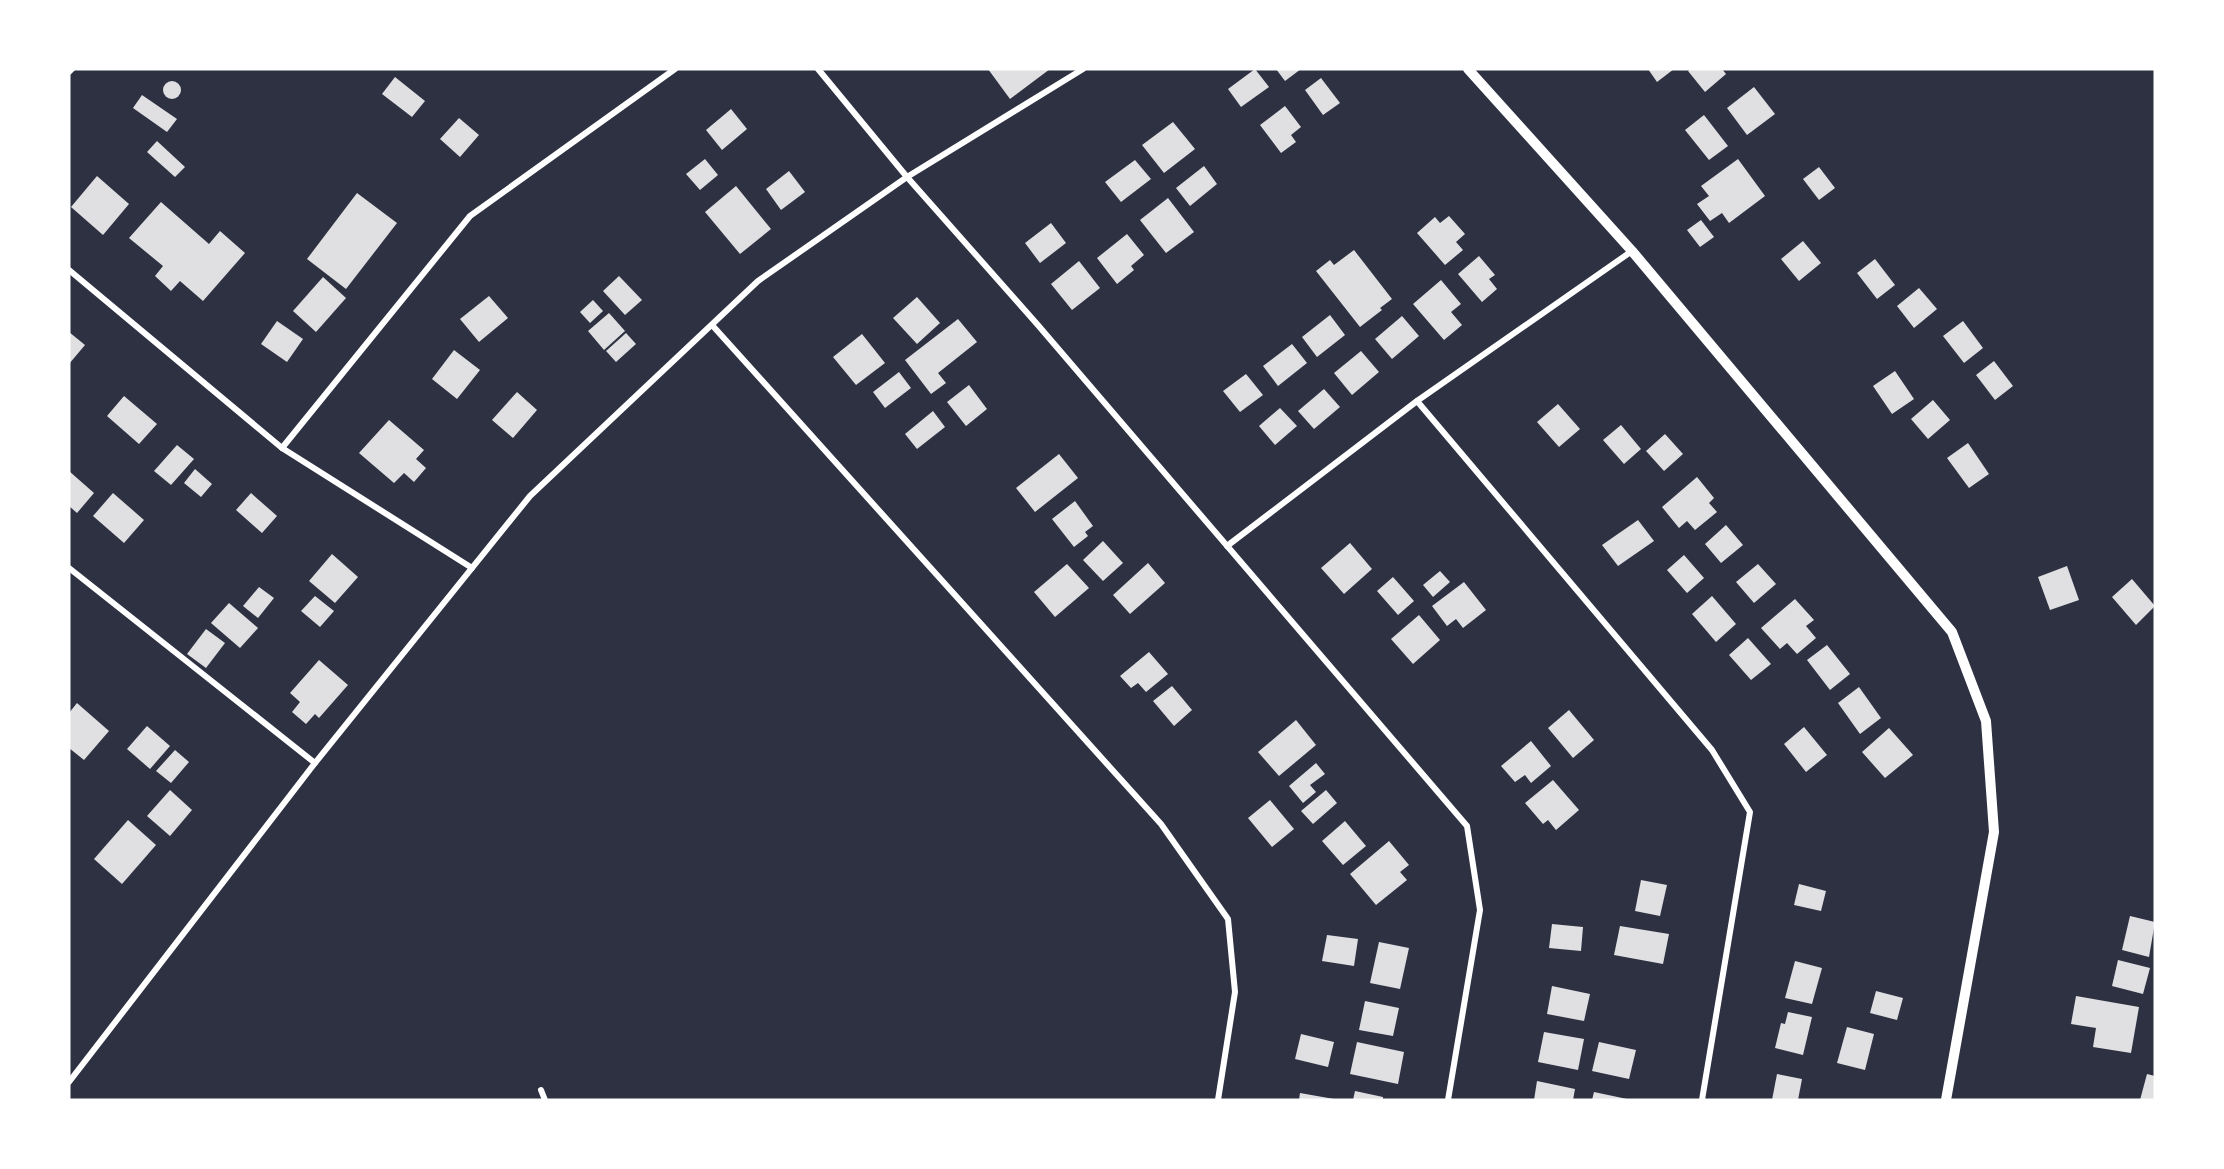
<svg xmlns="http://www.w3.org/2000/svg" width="2224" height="1169" viewBox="0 0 2224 1169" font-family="Raleway,sans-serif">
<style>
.building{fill:#e0e0e3}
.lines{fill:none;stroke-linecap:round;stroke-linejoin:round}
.minor{stroke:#fff;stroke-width:6}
.tertiary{stroke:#fff;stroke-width:10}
</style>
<rect width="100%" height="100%" fill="#2d3142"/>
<g class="building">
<path d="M 988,69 L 1050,69 L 1010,99 Z"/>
<path d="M 1255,69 L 1269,87 L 1241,107 L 1228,89 Z"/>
<path d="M 1276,69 L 1301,69 L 1285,81 Z"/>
<path d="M 1648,69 L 1674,69 L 1657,82 Z"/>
<path d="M 1691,69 L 1722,69 L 1726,74 L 1705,92 L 1688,71 Z"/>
<path d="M 395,77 L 425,101 L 412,117 L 382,94 Z"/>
<path d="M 1321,78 L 1340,103 L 1323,115 L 1305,90 Z"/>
<circle cx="172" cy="90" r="9"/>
<path d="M 1754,87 L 1775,114 L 1747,135 L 1727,108 Z"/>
<path d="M 142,95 L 177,119 L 167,132 L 133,108 Z"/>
<path d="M 1285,106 L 1301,127 L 1291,135 L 1296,142 L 1281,153 L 1260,125 Z"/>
<path d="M 731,109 L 747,129 L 722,150 L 706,130 Z"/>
<path d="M 1704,115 L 1728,146 L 1709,160 L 1685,130 Z"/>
<path d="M 459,118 L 479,135 L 460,157 L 440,139 Z"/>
<path d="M 1173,122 L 1195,149 L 1164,173 L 1142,145 Z"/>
<path d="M 157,141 L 185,167 L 175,177 L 147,152 Z"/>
<path d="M 705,159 L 718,175 L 700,190 L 686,174 Z"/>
<path d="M 1738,159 L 1765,196 L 1729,223 L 1722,213 L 1710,221 L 1697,204 L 1709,196 L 1701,186 Z"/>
<path d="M 1135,160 L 1151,179 L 1121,202 L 1105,182 Z"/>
<path d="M 1204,166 L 1217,184 L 1190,206 L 1176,188 Z"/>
<path d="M 1819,167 L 1835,188 L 1819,200 L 1803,179 Z"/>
<path d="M 789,171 L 805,192 L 781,210 L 766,189 Z"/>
<path d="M 97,176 L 129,204 L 103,235 L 71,207 Z"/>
<path d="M 736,186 L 771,229 L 740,254 L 705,212 Z"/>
<path d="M 357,193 L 397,223 L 346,289 L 307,259 Z"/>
<path d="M 1168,198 L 1194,232 L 1166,253 L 1140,220 Z"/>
<path d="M 161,202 L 209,244 L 220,231 L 245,253 L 203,301 L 180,281 L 171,291 L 155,276 L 163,266 L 129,238 Z"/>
<path d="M 1449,216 L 1465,234 L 1456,242 L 1463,250 L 1445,265 L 1417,233 L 1435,217 L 1440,223 Z"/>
<path d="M 1701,220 L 1714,237 L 1700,247 L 1687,230 Z"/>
<path d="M 1051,223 L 1066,243 L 1040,263 L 1025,243 Z"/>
<path d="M 1127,234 L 1144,255 L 1131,266 L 1134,270 L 1117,284 L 1097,258 Z"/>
<path d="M 1803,241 L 1821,263 L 1799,281 L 1781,259 Z"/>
<path d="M 1354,250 L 1392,299 L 1380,308 L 1382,310 L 1360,327 L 1316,271 L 1330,260 L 1334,265 Z"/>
<path d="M 1479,256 L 1495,275 L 1489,279 L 1497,289 L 1482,302 L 1458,274 Z"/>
<path d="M 1875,259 L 1895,285 L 1877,299 L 1857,273 Z"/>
<path d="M 1079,261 L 1100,288 L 1072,310 L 1051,284 Z"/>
<path d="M 619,276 L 642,300 L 625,315 L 603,291 Z"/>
<path d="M 323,277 L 346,298 L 316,332 L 293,311 Z"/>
<path d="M 1441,280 L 1461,304 L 1451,312 L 1462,325 L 1444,340 L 1413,304 Z"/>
<path d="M 1919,288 L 1937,309 L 1914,328 L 1897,306 Z"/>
<path d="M 489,296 L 508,318 L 479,342 L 460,319 Z"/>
<path d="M 917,297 L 940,323 L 917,344 L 893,318 Z"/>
<path d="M 593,300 L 603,311 L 590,323 L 580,312 Z"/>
<path d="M 609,313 L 625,331 L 604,350 L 588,331 Z"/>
<path d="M 1330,315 L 1345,335 L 1317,357 L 1302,337 Z"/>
<path d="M 1402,316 L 1419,336 L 1392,359 L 1375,339 Z"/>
<path d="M 958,319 L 977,342 L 938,373 L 946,383 L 931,394 L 905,360 Z"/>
<path d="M 277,321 L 303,339 L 287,362 L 261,344 Z"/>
<path d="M 1963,321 L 1983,348 L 1964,363 L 1943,336 Z"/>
<path d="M 69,332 L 85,345 L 69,364 Z"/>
<path d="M 626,333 L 636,344 L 616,362 L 606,351 Z"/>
<path d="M 862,334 L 885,363 L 856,385 L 833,357 Z"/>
<path d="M 1292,344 L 1307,363 L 1278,386 L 1263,366 Z"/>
<path d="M 454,350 L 480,370 L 457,399 L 432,379 Z"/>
<path d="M 1361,351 L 1379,372 L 1352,395 L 1334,373 Z"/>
<path d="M 1994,361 L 2013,386 L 1995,400 L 1976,375 Z"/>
<path d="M 1895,371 L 1914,399 L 1892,414 L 1873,386 Z"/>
<path d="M 899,372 L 911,388 L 885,408 L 873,392 Z"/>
<path d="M 1246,374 L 1263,395 L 1240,412 L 1223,391 Z"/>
<path d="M 969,385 L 987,409 L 966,426 L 947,402 Z"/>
<path d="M 1324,389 L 1340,407 L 1314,429 L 1298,411 Z"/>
<path d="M 517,392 L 537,410 L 513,438 L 492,420 Z"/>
<path d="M 124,396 L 157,424 L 139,444 L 107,416 Z"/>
<path d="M 1933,400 L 1950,420 L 1928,439 L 1911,419 Z"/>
<path d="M 1558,404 L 1580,429 L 1559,447 L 1537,422 Z"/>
<path d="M 1280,408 L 1297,426 L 1275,445 L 1259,426 Z"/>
<path d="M 933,411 L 945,427 L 917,449 L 905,434 Z"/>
<path d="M 389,420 L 424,450 L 416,459 L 426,468 L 414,482 L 404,473 L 394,483 L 359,453 Z"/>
<path d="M 1621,425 L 1641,449 L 1624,464 L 1603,440 Z"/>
<path d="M 1665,434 L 1683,454 L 1664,471 L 1646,451 Z"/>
<path d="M 1968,443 L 1989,474 L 1969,488 L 1947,458 Z"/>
<path d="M 177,445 L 194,459 L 171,485 L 154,471 Z"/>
<path d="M 1059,454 L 1078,478 L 1035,512 L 1016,488 Z"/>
<path d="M 195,469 L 212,484 L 201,497 L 184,483 Z"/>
<path d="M 69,471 L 94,493 L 77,513 L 69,506 Z"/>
<path d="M 1697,477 L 1714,498 L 1709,503 L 1717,512 L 1695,530 L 1687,521 L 1679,528 L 1662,507 Z"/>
<path d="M 113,493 L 144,520 L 124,543 L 93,516 Z"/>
<path d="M 251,493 L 277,516 L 262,533 L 236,510 Z"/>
<path d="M 1075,501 L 1093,526 L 1085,532 L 1088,536 L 1074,547 L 1052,519 Z"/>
<path d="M 1638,520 L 1654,541 L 1618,566 L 1602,545 Z"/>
<path d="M 1726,525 L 1743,545 L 1721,563 L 1705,544 Z"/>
<path d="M 1103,541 L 1123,563 L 1103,581 L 1083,560 Z"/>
<path d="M 1350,543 L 1372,569 L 1344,594 L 1321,568 Z"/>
<path d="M 332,554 L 358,577 L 335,603 L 309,581 Z"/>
<path d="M 1684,555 L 1704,578 L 1687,593 L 1667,570 Z"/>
<path d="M 1148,563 L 1165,583 L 1130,614 L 1113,595 Z"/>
<path d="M 1067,564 L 1089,588 L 1055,617 L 1034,592 Z"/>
<path d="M 1758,564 L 1776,584 L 1754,603 L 1736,582 Z"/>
<path d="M 2067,566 L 2079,600 L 2050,610 L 2038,577 Z"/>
<path d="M 1440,571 L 1450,582 L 1433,597 L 1423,585 Z"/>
<path d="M 1393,577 L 1414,601 L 1398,615 L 1377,591 Z"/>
<path d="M 2132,579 L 2155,606 L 2136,625 L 2112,597 Z"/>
<path d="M 1464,582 L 1486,610 L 1463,628 L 1456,619 L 1447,626 L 1432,606 Z"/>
<path d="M 259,587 L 274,598 L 258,618 L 243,606 Z"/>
<path d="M 315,596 L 334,611 L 320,627 L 301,611 Z"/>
<path d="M 1712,596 L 1736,624 L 1716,642 L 1692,614 Z"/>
<path d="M 1795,599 L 1814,620 L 1806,626 L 1816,638 L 1797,654 L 1787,643 L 1780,649 L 1761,628 Z"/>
<path d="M 229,603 L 258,628 L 240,648 L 211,623 Z"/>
<path d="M 1419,615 L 1440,640 L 1413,664 L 1391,639 Z"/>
<path d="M 206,629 L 225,643 L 206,668 L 187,654 Z"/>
<path d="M 1748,638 L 1771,664 L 1751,680 L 1729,655 Z"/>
<path d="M 1827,645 L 1850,674 L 1830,690 L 1807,660 Z"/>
<path d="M 1149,652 L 1168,674 L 1146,692 L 1138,683 L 1131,688 L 1120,676 Z"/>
<path d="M 319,660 L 348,685 L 319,718 L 315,714 L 306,724 L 292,712 L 300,702 L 290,693 Z"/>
<path d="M 1172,686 L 1192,710 L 1174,726 L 1153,701 Z"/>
<path d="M 1859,687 L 1881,718 L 1860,734 L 1838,703 Z"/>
<path d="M 77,703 L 109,731 L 84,760 L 69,748 L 69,713 Z"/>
<path d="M 1569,710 L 1594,740 L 1573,758 L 1548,728 Z"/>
<path d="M 1296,720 L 1316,745 L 1279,776 L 1258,752 Z"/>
<path d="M 147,726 L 170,746 L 150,769 L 127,749 Z"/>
<path d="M 1804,727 L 1827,755 L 1806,772 L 1784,744 Z"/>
<path d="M 1889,728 L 1913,755 L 1885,778 L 1862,752 Z"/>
<path d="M 1531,741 L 1551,766 L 1531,783 L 1525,775 L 1515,782 L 1501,766 Z"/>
<path d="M 175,750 L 189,762 L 171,783 L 156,771 Z"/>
<path d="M 1316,763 L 1325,774 L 1310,785 L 1316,792 L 1303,803 L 1289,786 Z"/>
<path d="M 1553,780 L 1579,810 L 1556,830 L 1548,820 L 1543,824 L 1525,803 Z"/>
<path d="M 170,790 L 192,810 L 170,836 L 147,816 Z"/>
<path d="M 1326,790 L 1337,803 L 1313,824 L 1301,811 Z"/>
<path d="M 1270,800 L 1294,829 L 1272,847 L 1248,818 Z"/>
<path d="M 128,820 L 156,845 L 122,884 L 94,859 Z"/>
<path d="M 1345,821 L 1366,846 L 1343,865 L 1322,841 Z"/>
<path d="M 1389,841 L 1409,865 L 1400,872 L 1407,880 L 1376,905 L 1350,874 Z"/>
<path d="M 1641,880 L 1667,885 L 1660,916 L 1635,911 Z"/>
<path d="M 1799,884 L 1826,891 L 1821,911 L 1794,905 Z"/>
<path d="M 2130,916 L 2155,922 L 2149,957 L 2122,950 Z"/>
<path d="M 1552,924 L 1583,927 L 1581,951 L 1549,948 Z"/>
<path d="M 1620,926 L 1669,934 L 1663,964 L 1614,955 Z"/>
<path d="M 1327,935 L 1358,939 L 1354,966 L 1322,961 Z"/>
<path d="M 1379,942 L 1409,948 L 1400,989 L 1370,983 Z"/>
<path d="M 2118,960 L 2150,968 L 2143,994 L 2112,986 Z"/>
<path d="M 1795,961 L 1822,968 L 1812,1004 L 1785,998 Z"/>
<path d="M 1552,986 L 1590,994 L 1584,1021 L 1547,1014 Z"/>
<path d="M 1876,991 L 1903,998 L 1897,1020 L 1870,1013 Z"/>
<path d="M 2076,996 L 2139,1007 L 2131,1053 L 2093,1047 L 2096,1028 L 2071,1024 Z"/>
<path d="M 1365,1001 L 1399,1008 L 1393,1036 L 1359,1030 Z"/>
<path d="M 1788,1012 L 1812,1017 L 1803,1055 L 1775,1048 L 1781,1023 L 1785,1024 Z"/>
<path d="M 1847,1027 L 1874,1034 L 1865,1070 L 1837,1063 Z"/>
<path d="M 1544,1032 L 1584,1039 L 1578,1070 L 1538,1062 Z"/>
<path d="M 1301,1034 L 1334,1042 L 1328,1067 L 1295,1059 Z"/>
<path d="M 1357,1042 L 1404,1052 L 1398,1084 L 1350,1074 Z"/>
<path d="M 1599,1042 L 1636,1050 L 1629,1079 L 1592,1071 Z"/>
<path d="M 1777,1074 L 1802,1079 L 1798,1100 L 1772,1100 Z"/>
<path d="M 2147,1074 L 2155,1076 L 2155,1100 L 2140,1100 Z"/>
<path d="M 1537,1081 L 1575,1089 L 1573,1100 L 1534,1100 Z"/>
<path d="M 1355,1091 L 1383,1097 L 1383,1100 L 1353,1100 Z"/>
<path d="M 1594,1092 L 1627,1099 L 1627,1100 L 1592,1100 Z"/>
<path d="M 1300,1093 L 1334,1099 L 1334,1100 L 1299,1100 Z"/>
</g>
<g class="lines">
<g class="minor">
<path d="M 818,69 L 907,177 L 1037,324 L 1467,826 L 1480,910 L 1448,1100"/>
<path d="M 69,72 L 72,69"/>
<path d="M 69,270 L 282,448 L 472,568"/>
<path d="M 712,325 L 1161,824 L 1228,919 L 1235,992 L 1218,1100"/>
<path d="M 1417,401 L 1712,750 L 1750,812 L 1702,1100"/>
<path d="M 282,448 L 470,216 L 675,69"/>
<path d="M 1227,546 L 1417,401 L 1632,251"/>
<path d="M 69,568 L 315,763"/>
<path d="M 69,1082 L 315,763 L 530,496 L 758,281 L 907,177 L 1083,69"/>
<path d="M 541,1090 L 545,1100"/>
</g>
<path class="tertiary" d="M 1468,69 L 1632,251 L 1952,632 L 1986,721 L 1994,832 L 1946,1100"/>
</g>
<rect width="2224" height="1169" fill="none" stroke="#ffffff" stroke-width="141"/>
</svg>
